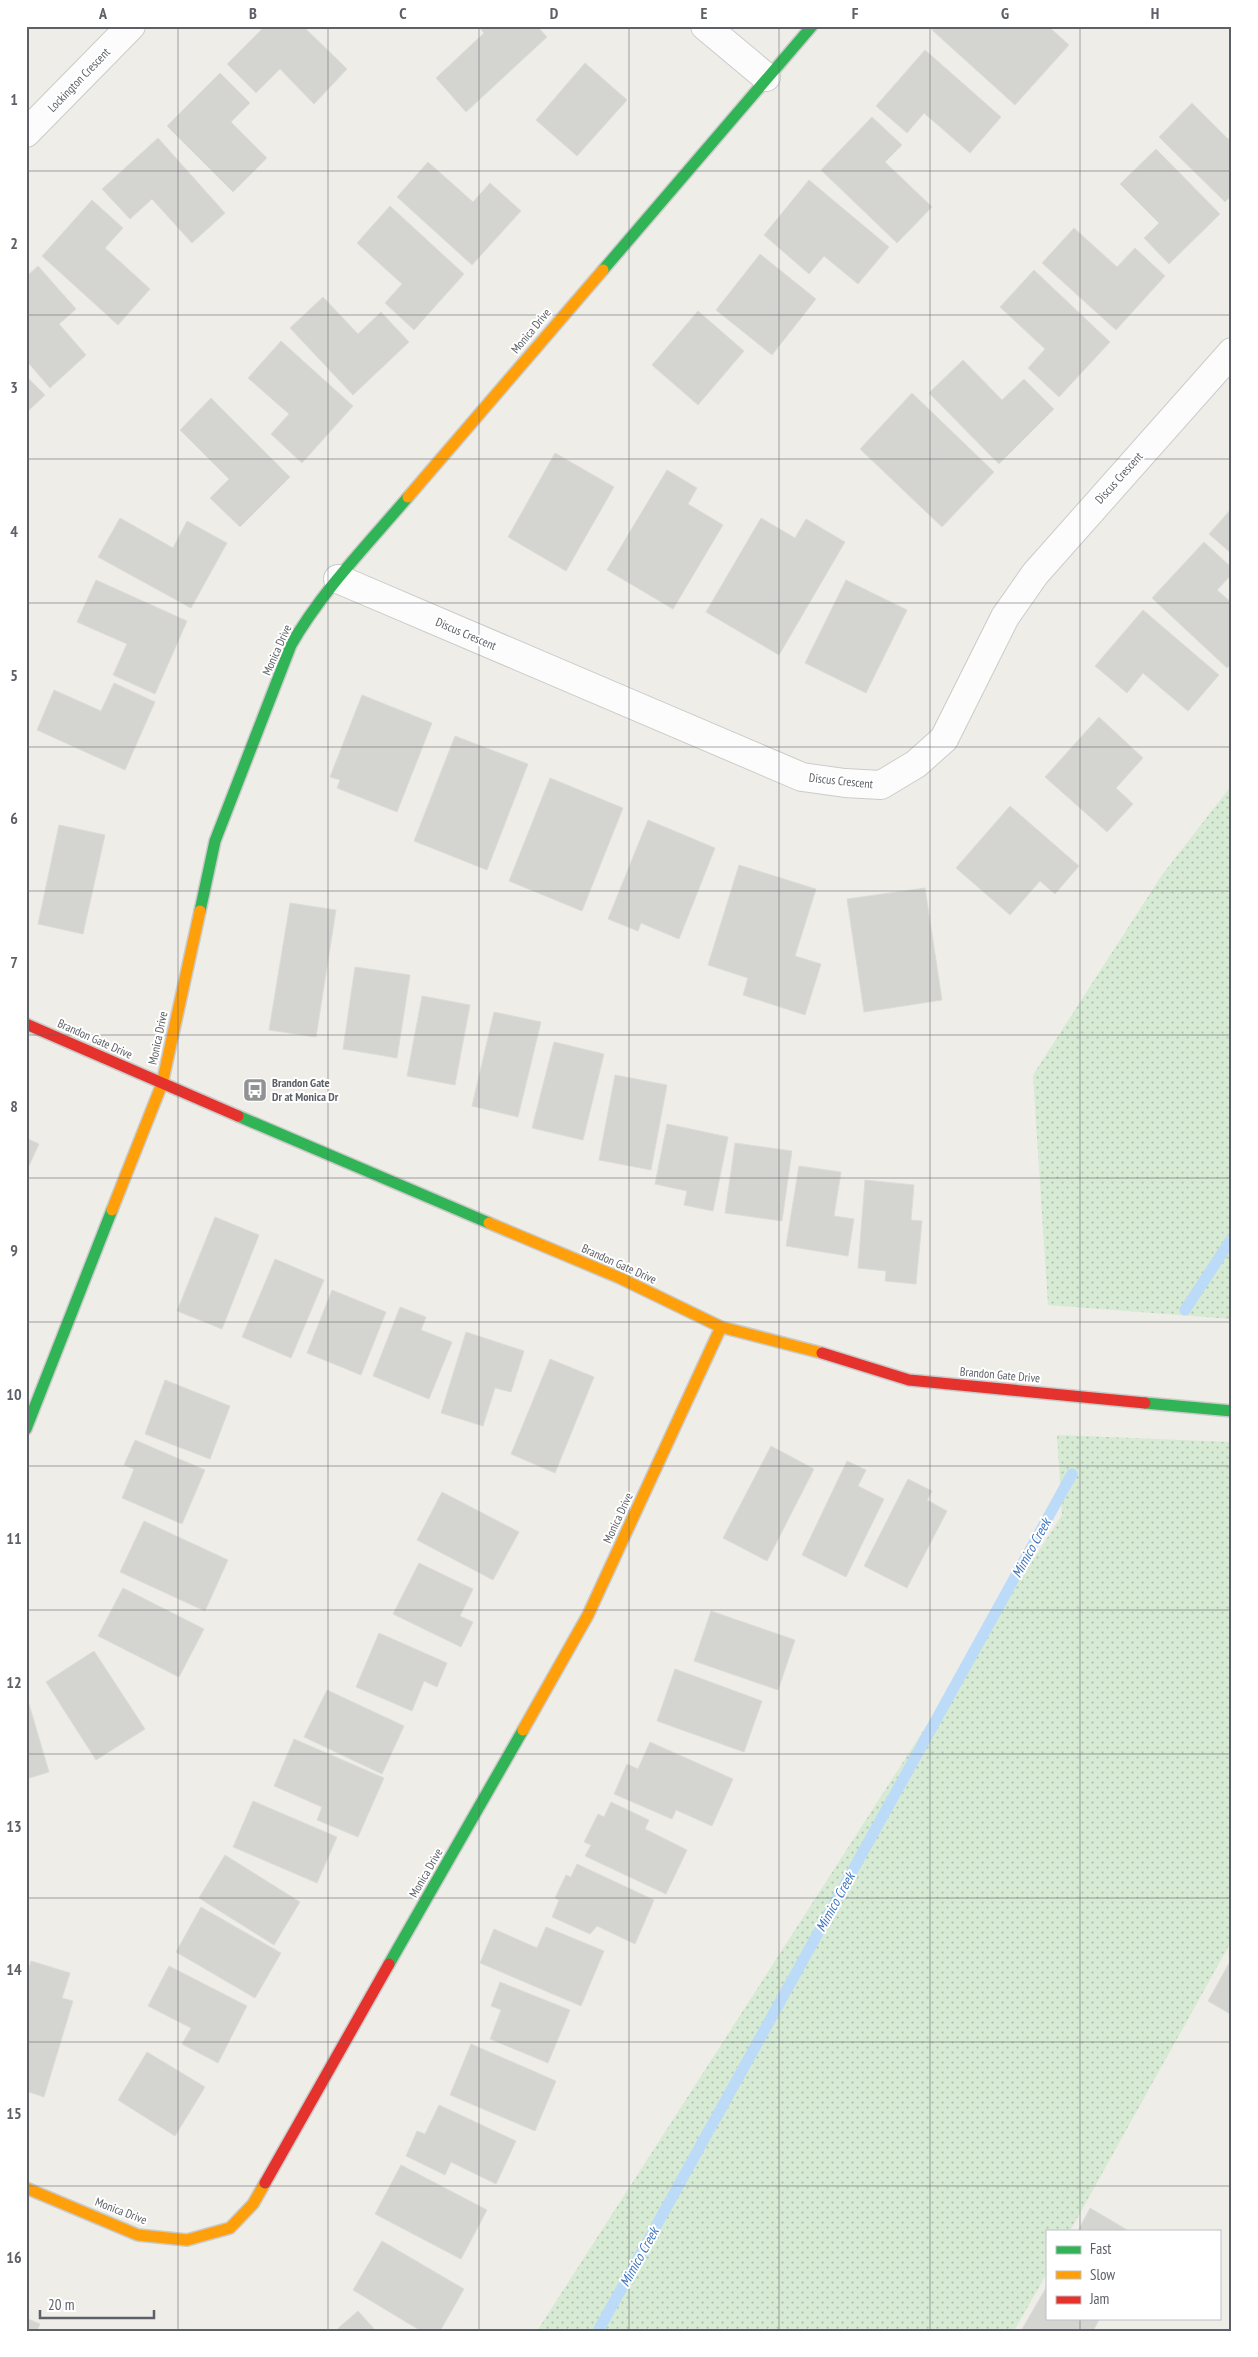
<svg xmlns="http://www.w3.org/2000/svg" width="1258" height="2357" viewBox="0 0 1258 2357" font-family="'PT Sans Narrow',sans-serif">
<style>
.park{fill:url(#park-dots)}
.lines{fill:none;stroke-linecap:round;stroke-linejoin:round}
.stream{stroke:#bcdbf8;stroke-width:11}
.building{fill:#d4d4d1;stroke:#dddcd8}
.street-casing{stroke:#cbcbca;stroke-width:30}
.fast-casing{stroke:#c9cac9;stroke-width:14}
.slow-casing{stroke:#c9cac9;stroke-width:14}
.jam-casing{stroke:#c9cac9;stroke-width:14}
.street{stroke:#fcfcfc;stroke-width:28}
.fast{stroke:#30b455;stroke-width:11}
.slow{stroke:#ff9f0a;stroke-width:11}
.jam{stroke:#e5322d;stroke-width:11}
.grid{fill:none;stroke:#5d6167;stroke-width:1;stroke-opacity:0.55}
.labels{text-anchor:middle;stroke-width:4;stroke-linejoin:round;paint-order:stroke}
.street-label{font-size:12px;fill:#5d6167;stroke:#fff}
.poi-label{font-size:12px;font-weight:bold;fill:#5d6167;stroke:#fff;text-anchor:start}
.water-label{font-size:14px;font-style:italic;fill:#4176bf;stroke:#fff}
.neatline{fill:none;stroke:#5d6167;stroke-width:2}
.grid-label{font-size:16px;text-anchor:middle;font-weight:bold;fill:#5d6167}
</style>
<defs>
<pattern id="park-dots" width="8" height="8" patternUnits="userSpaceOnUse" patternTransform="scale(1.25)"><rect width="8" height="8" fill="#d6ead4"/><path d="M2 2h.1M6 6h.1" fill="none" stroke="#b1c1b0" stroke-width="1.8" stroke-linecap="round"/></pattern>
</defs>
<rect width="100%" height="100%" fill="#eeede8"/>
<g class="park">
<path d="M 1232,785 L 1232,1319 L 1048,1305 L 1033,1075 L 1162,875 Z"/>
<path d="M 1057,1435 L 1232,1442 L 1232,1940 L 1070,2231 L 1047,2231 L 1047,2273 L 1014,2331 L 537,2331 L 1062,1515 Z"/>
</g>
<g class="lines">
<g class="stream">
<path d="M 1185,1310 L 1232,1238"/>
<path d="M 598,2331 L 1072,1474"/>
</g>
</g>
<g class="building">
<path d="M 265,26 L 303,26 L 347,69 L 314,104 L 280,69 L 256,93 L 227,64 Z"/>
<path d="M 478,26 L 537,26 L 547,37 L 466,112 L 436,78 L 484,33 Z"/>
<path d="M 935,26 L 1048,26 L 1069,45 L 1015,105 L 932,30 Z"/>
<path d="M 925,50 L 1001,117 L 970,153 L 924,113 L 907,133 L 876,106 Z"/>
<path d="M 585,63 L 627,100 L 577,156 L 536,120 Z"/>
<path d="M 220,73 L 250,103 L 231,122 L 267,158 L 233,192 L 167,126 Z"/>
<path d="M 1192,103 L 1228,139 L 1232,135 L 1232,195 L 1225,202 L 1159,137 Z"/>
<path d="M 872,117 L 902,145 L 885,162 L 932,207 L 897,243 L 821,170 Z"/>
<path d="M 158,138 L 225,213 L 192,243 L 152,199 L 130,219 L 102,189 Z"/>
<path d="M 1156,149 L 1220,214 L 1169,264 L 1144,238 L 1159,223 L 1120,184 Z"/>
<path d="M 428,162 L 473,202 L 490,183 L 521,211 L 472,265 L 397,197 Z"/>
<path d="M 809,180 L 889,247 L 858,284 L 824,256 L 809,274 L 764,235 Z"/>
<path d="M 92,200 L 123,228 L 105,248 L 150,289 L 118,325 L 42,256 Z"/>
<path d="M 390,206 L 464,274 L 414,330 L 385,303 L 402,284 L 357,243 Z"/>
<path d="M 1074,228 L 1117,267 L 1135,248 L 1165,276 L 1116,330 L 1042,263 Z"/>
<path d="M 760,254 L 816,299 L 772,355 L 716,310 Z"/>
<path d="M 38,266 L 76,309 L 59,324 L 86,355 L 50,388 L 26,360 L 26,277 Z"/>
<path d="M 1034,270 L 1110,342 L 1059,397 L 1028,368 L 1045,349 L 1000,307 Z"/>
<path d="M 323,297 L 358,334 L 381,312 L 409,342 L 353,395 L 290,328 Z"/>
<path d="M 698,311 L 744,351 L 698,405 L 652,365 Z"/>
<path d="M 281,341 L 353,406 L 302,463 L 271,434 L 289,414 L 248,378 Z"/>
<path d="M 963,360 L 1002,400 L 1024,379 L 1054,409 L 999,464 L 929,393 Z"/>
<path d="M 26,376 L 45,395 L 26,413 Z"/>
<path d="M 912,393 L 994,472 L 942,527 L 860,449 Z"/>
<path d="M 211,398 L 290,477 L 240,527 L 210,498 L 229,479 L 180,430 Z"/>
<path d="M 555,453 L 614,487 L 566,571 L 508,537 Z"/>
<path d="M 667,470 L 697,488 L 688,504 L 723,525 L 673,609 L 607,570 Z"/>
<path d="M 1232,508 L 1232,554 L 1209,534 Z"/>
<path d="M 120,518 L 173,548 L 187,521 L 227,543 L 191,608 L 98,557 Z"/>
<path d="M 761,518 L 795,538 L 806,519 L 845,542 L 779,655 L 706,612 Z"/>
<path d="M 1204,542 L 1232,568 L 1232,574 L 1217,590 L 1232,603 L 1232,663 L 1227,668 L 1152,598 Z"/>
<path d="M 96,580 L 187,621 L 155,694 L 113,675 L 127,644 L 77,622 Z"/>
<path d="M 846,580 L 907,610 L 866,693 L 805,663 Z"/>
<path d="M 1143,610 L 1219,675 L 1188,711 L 1143,673 L 1127,693 L 1095,666 Z"/>
<path d="M 114,683 L 155,702 L 125,770 L 37,730 L 54,690 L 101,711 Z"/>
<path d="M 362,695 L 432,723 L 397,812 L 337,788 L 340,780 L 330,777 Z"/>
<path d="M 1099,717 L 1143,758 L 1116,788 L 1133,804 L 1107,832 L 1045,777 Z"/>
<path d="M 455,736 L 528,764 L 487,870 L 414,841 Z"/>
<path d="M 550,778 L 623,808 L 582,911 L 509,881 Z"/>
<path d="M 1010,806 L 1079,866 L 1055,894 L 1040,881 L 1010,915 L 956,868 Z"/>
<path d="M 648,820 L 715,848 L 679,939 L 641,923 L 638,931 L 608,919 Z"/>
<path d="M 59,825 L 105,835 L 83,934 L 38,924 Z"/>
<path d="M 739,865 L 816,889 L 795,956 L 821,964 L 805,1015 L 743,995 L 748,978 L 708,965 Z"/>
<path d="M 925,888 L 942,1000 L 864,1012 L 847,899 Z"/>
<path d="M 290,903 L 336,910 L 316,1037 L 269,1030 Z"/>
<path d="M 355,967 L 410,975 L 397,1058 L 343,1049 Z"/>
<path d="M 422,996 L 470,1005 L 455,1085 L 407,1076 Z"/>
<path d="M 494,1012 L 541,1022 L 518,1117 L 472,1106 Z"/>
<path d="M 554,1042 L 604,1054 L 583,1140 L 532,1128 Z"/>
<path d="M 615,1075 L 667,1085 L 651,1170 L 599,1160 Z"/>
<path d="M 667,1124 L 728,1137 L 713,1211 L 684,1205 L 687,1191 L 655,1184 Z"/>
<path d="M 26,1138 L 39,1144 L 26,1172 Z"/>
<path d="M 735,1143 L 792,1151 L 782,1221 L 725,1213 Z"/>
<path d="M 799,1166 L 841,1172 L 834,1216 L 854,1219 L 848,1256 L 786,1246 Z"/>
<path d="M 865,1180 L 914,1185 L 911,1220 L 922,1221 L 916,1284 L 885,1281 L 886,1271 L 858,1268 Z"/>
<path d="M 215,1217 L 259,1235 L 222,1329 L 177,1311 Z"/>
<path d="M 275,1259 L 324,1280 L 291,1358 L 242,1337 Z"/>
<path d="M 332,1290 L 386,1312 L 361,1375 L 307,1353 Z"/>
<path d="M 400,1307 L 426,1317 L 421,1330 L 452,1342 L 429,1399 L 373,1376 Z"/>
<path d="M 466,1332 L 524,1351 L 511,1392 L 495,1388 L 483,1426 L 441,1413 Z"/>
<path d="M 550,1359 L 594,1377 L 555,1473 L 511,1454 Z"/>
<path d="M 165,1380 L 230,1406 L 210,1459 L 145,1434 Z"/>
<path d="M 135,1440 L 205,1470 L 182,1524 L 122,1498 L 134,1469 L 124,1465 Z"/>
<path d="M 771,1446 L 814,1469 L 767,1561 L 723,1538 Z"/>
<path d="M 847,1461 L 866,1470 L 858,1486 L 884,1499 L 846,1577 L 802,1555 Z"/>
<path d="M 908,1479 L 932,1491 L 927,1500 L 947,1511 L 907,1588 L 864,1566 Z"/>
<path d="M 442,1492 L 519,1532 L 493,1580 L 417,1540 Z"/>
<path d="M 144,1521 L 228,1560 L 205,1611 L 120,1572 Z"/>
<path d="M 419,1563 L 473,1589 L 460,1616 L 473,1622 L 461,1647 L 393,1614 Z"/>
<path d="M 123,1588 L 204,1629 L 179,1677 L 98,1636 Z"/>
<path d="M 711,1611 L 795,1640 L 778,1690 L 694,1661 Z"/>
<path d="M 379,1633 L 447,1663 L 437,1687 L 424,1681 L 412,1711 L 356,1687 Z"/>
<path d="M 94,1651 L 145,1729 L 96,1760 L 46,1682 Z"/>
<path d="M 675,1669 L 762,1701 L 744,1752 L 657,1721 Z"/>
<path d="M 327,1690 L 404,1726 L 382,1774 L 304,1737 Z"/>
<path d="M 26,1694 L 49,1772 L 26,1779 Z"/>
<path d="M 294,1739 L 384,1778 L 358,1837 L 317,1820 L 322,1807 L 274,1786 Z"/>
<path d="M 650,1742 L 733,1779 L 712,1826 L 676,1810 L 672,1819 L 614,1794 L 627,1764 L 638,1769 Z"/>
<path d="M 253,1801 L 337,1837 L 317,1883 L 233,1847 Z"/>
<path d="M 611,1802 L 649,1820 L 645,1829 L 687,1850 L 666,1894 L 585,1856 L 591,1845 L 584,1842 L 598,1814 L 604,1817 Z"/>
<path d="M 225,1855 L 300,1902 L 274,1945 L 199,1898 Z"/>
<path d="M 577,1864 L 654,1900 L 635,1944 L 597,1926 L 590,1934 L 552,1917 L 559,1900 L 555,1898 L 566,1875 L 571,1877 Z"/>
<path d="M 201,1907 L 281,1953 L 255,1998 L 176,1952 Z"/>
<path d="M 546,1927 L 604,1951 L 581,2006 L 480,1963 L 494,1929 L 537,1948 Z"/>
<path d="M 1232,1958 L 1232,2015 L 1208,2001 Z"/>
<path d="M 31,1961 L 70,1973 L 62,1998 L 73,2001 L 44,2097 L 26,2091 L 26,1977 Z"/>
<path d="M 169,1966 L 247,2006 L 218,2063 L 182,2044 L 191,2028 L 148,2006 Z"/>
<path d="M 500,1982 L 570,2010 L 548,2063 L 490,2039 L 501,2010 L 491,2006 Z"/>
<path d="M 471,2044 L 556,2081 L 535,2131 L 450,2095 Z"/>
<path d="M 147,2052 L 205,2087 L 175,2136 L 118,2100 Z"/>
<path d="M 439,2105 L 516,2141 L 496,2184 L 451,2162 L 445,2175 L 406,2156 L 417,2131 L 425,2134 Z"/>
<path d="M 401,2165 L 487,2210 L 461,2259 L 375,2214 Z"/>
<path d="M 1090,2208 L 1129,2231 L 1078,2231 Z"/>
<path d="M 382,2241 L 464,2289 L 440,2331 L 421,2331 L 353,2290 Z"/>
<path d="M 1047,2286 L 1047,2318 L 1100,2318 L 1093,2331 L 1021,2331 Z"/>
<path d="M 358,2311 L 376,2331 L 335,2331 Z"/>
<path d="M 26,2318 L 40,2324 L 37,2331 L 26,2331 Z"/>
</g>
<g class="lines">
<defs>
<g id="street">
<path d="M 705,26 L 766,77"/>
<path d="M 26,133 L 131,26"/>
<path d="M 338,579 L 802,777 L 845,783 L 881,785 L 916,764 L 944,739 L 1005,617 L 1035,574 L 1232,352"/>
</g>
<g id="fast">
<path d="M 603,270 L 812,26"/>
<path d="M 200,911 L 215,841 L 291,645 C 322,591 367,545 408,497"/>
<path d="M 238,1116 L 489,1223"/>
<path d="M 1145,1403 L 1232,1411"/>
<path d="M 26,1429 L 112,1210"/>
<path d="M 389,1964 L 523,1730"/>
</g>
<g id="slow">
<path d="M 408,497 L 603,270"/>
<path d="M 112,1210 L 162,1084 L 200,911"/>
<path d="M 489,1223 L 620,1278 L 721,1327 L 822,1353"/>
<path d="M 523,1730 L 588,1615 L 721,1327"/>
<path d="M 26,2188 L 138,2235 L 187,2240 L 230,2228 L 253,2204 L 265,2183"/>
</g>
<g id="jam">
<path d="M 26,1024 L 238,1116"/>
<path d="M 822,1353 L 909,1380 L 1145,1403"/>
<path d="M 265,2183 L 389,1964"/>
</g>
</defs>
<use href="#street" class="street-casing"/>
<use href="#fast" class="fast-casing"/>
<use href="#slow" class="slow-casing"/>
<use href="#jam" class="jam-casing"/>
<use href="#street" class="street"/>
<use href="#fast" class="fast"/>
<use href="#slow" class="slow"/>
<use href="#jam" class="jam"/>
</g>
<path class="grid" d="M 178,26 L 178,2331M 328,26 L 328,2331M 479,26 L 479,2331M 629,26 L 629,2331M 779,26 L 779,2331M 930,26 L 930,2331M 1080,26 L 1080,2231M 26,171 L 1232,171M 26,315 L 1232,315M 26,459 L 1232,459M 26,603 L 1232,603M 26,747 L 1232,747M 26,891 L 1232,891M 26,1035 L 1232,1035M 26,1178 L 1232,1178M 26,1322 L 1232,1322M 26,1466 L 1232,1466M 26,1610 L 1232,1610M 26,1754 L 1232,1754M 26,1898 L 1232,1898M 26,2042 L 1232,2042M 26,2186 L 1232,2186M 1080,2318 L 1080,2331"/>
<defs>
<symbol id="bus-square" viewBox="-11 -11 22 22"><rect x="-9" y="-9" width="18" height="18" rx="4" fill="#909294" stroke="#fff"/><path d="M-5-6H5V4H4V6H2V4H-2V6H-4V4H-5ZM-3.5-4V0h7V-4ZM-3.5 1.2v1.5H-2V1.2ZM2 1.2v1.5H3.5V1.2Z" fill="#fff"/></symbol>
</defs>
<g fill-rule="evenodd">
<use href="#bus-square" x="241" y="1076" width="28" height="28"/>
</g>
<g class="labels">
<g class="street-label">
<text transform="translate(79 80) rotate(-46)" y="4">Lockington Crescent</text>
<text transform="translate(531 331) rotate(-50)" y="4">Monica Drive</text>
<text transform="translate(1119 478) rotate(-48)" y="4">Discus Crescent</text>
<text transform="translate(466 634) rotate(23)" y="4">Discus Crescent</text>
<text transform="translate(277 650) rotate(-66)" y="4">Monica Drive</text>
<text transform="translate(841 781) rotate(6)" y="4">Discus Crescent</text>
<text transform="translate(158 1038) rotate(-78)" y="4">Monica Drive</text>
<text transform="translate(95 1039) rotate(24)" y="4">Brandon Gate Drive</text>
<text transform="translate(619 1264) rotate(24)" y="4">Brandon Gate Drive</text>
<text transform="translate(1000 1375) rotate(5)" y="4">Brandon Gate Drive</text>
<text transform="translate(618 1518) rotate(-65)" y="4">Monica Drive</text>
<text transform="translate(426 1873) rotate(-60)" y="4">Monica Drive</text>
<text transform="translate(121 2211) rotate(21)" y="4">Monica Drive</text>
</g>
<g class="poi-label">
<text x="272" y="1087">Brandon Gate<tspan x="272" dy="14">Dr at Monica Dr</tspan></text>
</g>
<g class="water-label">
<text transform="translate(1031 1548) rotate(-61)" y="5">Mimico Creek</text>
<text transform="translate(835 1902) rotate(-61)" y="5">Mimico Creek</text>
<text transform="translate(639 2257) rotate(-61)" y="5">Mimico Creek</text>
</g>
</g>
<rect width="1258" height="2357" fill="none" stroke="#ffffff" stroke-width="55"/>
<rect x="1046" y="2230" width="175" height="90" fill="#ffffff" stroke="#bec0c2"/>
<rect x="1056" y="2246" width="25" height="8" fill="#30b455" stroke="#bec0c2"/>
<text x="1090" y="2254" font-size="15" fill="#5d6167">Fast</text>
<rect x="1056" y="2271" width="25" height="8" fill="#ff9f0a" stroke="#bec0c2"/>
<text x="1090" y="2280" font-size="15" fill="#5d6167">Slow</text>
<rect x="1056" y="2296" width="25" height="8" fill="#e5322d" stroke="#bec0c2"/>
<text x="1090" y="2304" font-size="15" fill="#5d6167">Jam</text>
<path d="M40 2310v8h114v-8" fill="none" stroke="#5d6167" stroke-width="2.5"/>
<text x="48" y="2310" font-size="15" fill="#5d6167" stroke="#ffffff" stroke-width="4" paint-order="stroke">20 m</text>
<rect x="28" y="28" width="1202" height="2302" class="neatline"/>
<g class="grid-label">
<text x="103" y="19">A</text>
<text x="253" y="19">B</text>
<text x="403" y="19">C</text>
<text x="554" y="19">D</text>
<text x="704" y="19">E</text>
<text x="855" y="19">F</text>
<text x="1005" y="19">G</text>
<text x="1155" y="19">H</text>
<text x="14" y="105">1</text>
<text x="14" y="249">2</text>
<text x="14" y="393">3</text>
<text x="14" y="537">4</text>
<text x="14" y="681">5</text>
<text x="14" y="824">6</text>
<text x="14" y="968">7</text>
<text x="14" y="1112">8</text>
<text x="14" y="1256">9</text>
<text x="14" y="1400">10</text>
<text x="14" y="1544">11</text>
<text x="14" y="1688">12</text>
<text x="14" y="1832">13</text>
<text x="14" y="1975">14</text>
<text x="14" y="2119">15</text>
<text x="14" y="2263">16</text>
</g>
</svg>
